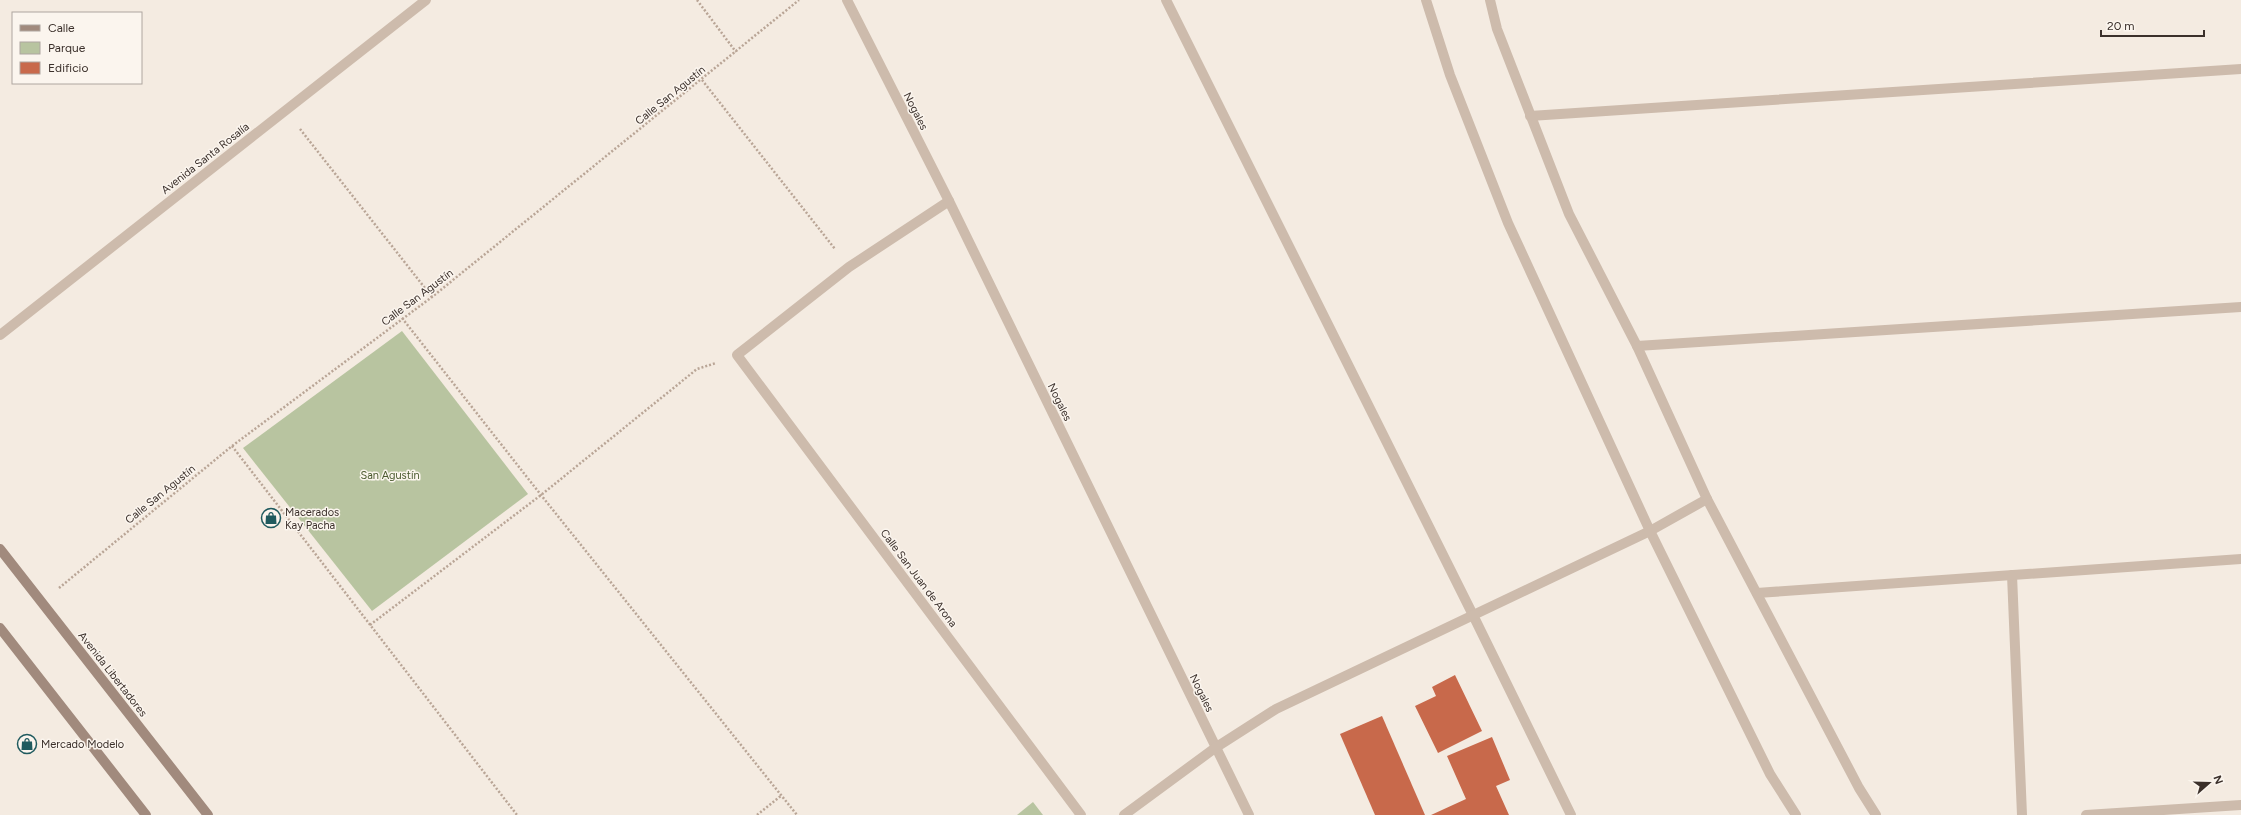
<svg xmlns="http://www.w3.org/2000/svg" width="2241" height="815" viewBox="0 0 2241 815" font-family="Figtree,sans-serif">
<style>
.green{fill:#b8c4a0}
.building{fill:#c8694b}
.lines{fill:none;stroke-linecap:round;stroke-linejoin:round}
.path{stroke:#b9a596;stroke-width:2.5;stroke-dasharray:2 2;stroke-linecap:butt}
.street{stroke:#cdbbac;stroke-width:10}
.secondary{stroke:#a18a7d;stroke-width:10}
.labels{text-anchor:middle;stroke-width:3;stroke-linejoin:round;paint-order:stroke}
.street-label{font-size:11px;fill:#3b302b;stroke:#fbf5ee}
.park-label{font-size:11px;fill:#4a5a2e;stroke:#fbf5ee}
.poi-label{font-size:11px;fill:#3b302b;stroke:#fbf5ee;text-anchor:start}
</style>
<rect width="100%" height="100%" fill="#f4ebe1"/>
<g class="green">
<path d="M 402,331 L 528,494 L 372,611 L 243,448 Z"/>
<path d="M 1033,802 L 1043,815 L 1017,815 Z"/>
</g>
<g class="building">
<path d="M 1455,675 L 1482,731 L 1438,753 L 1415,706 L 1436,696 L 1432,687 Z"/>
<path d="M 1382,716 L 1425,815 L 1375,815 L 1340,734 Z"/>
<path d="M 1492,737 L 1510,780 L 1496,786 L 1509,815 L 1431,815 L 1466,799 L 1447,756 Z"/>
</g>
<g class="lines">
<g class="path">
<path d="M 697,0 L 736,52"/>
<path d="M 702,80 L 835,249"/>
<path d="M 300,129 L 432,297"/>
<path d="M 402,318 L 541,495 L 797,815"/>
<path d="M 232,446 L 517,815"/>
<path d="M 59,588 L 232,446 L 432,297 L 799,0"/>
<path d="M 370,625 L 541,495 L 697,369 L 716,363"/>
<path d="M 757,815 L 782,795"/>
</g>
<g class="street">
<path d="M 847,0 L 949,201 L 1249,815"/>
<path d="M 1166,0 L 1473,615 L 1571,815"/>
<path d="M 1426,0 L 1450,75 L 1508,223 L 1650,531 L 1770,774 L 1796,815"/>
<path d="M 1490,0 L 1497,29 L 1569,214 L 1637,346 L 1707,499 L 1859,788 L 1876,815"/>
<path d="M 1530,116 L 2241,69"/>
<path d="M 949,201 L 849,267 L 737,355 L 1081,815"/>
<path d="M 0,335 L 426,0"/>
<path d="M 1637,346 L 2241,307"/>
<path d="M 2012,575 L 2022,815"/>
<path d="M 1757,593 L 2241,559"/>
<path d="M 1124,815 L 1215,748 L 1276,709 L 1650,531 L 1707,499"/>
<path d="M 2086,815 L 2241,805"/>
</g>
<g class="secondary">
<path d="M 0,549 L 208,815"/>
<path d="M 0,628 L 146,815"/>
</g>
</g>
<defs>
<symbol id="shop-ring" viewBox="-11 -11 22 22"><circle r="9.5" fill="#fbf5ee" stroke="#1f5a5e" stroke-width="1.5"/><path d="M-5-2.5h2.3a2.7 3.5 0 0 1 5.4 0H5L5.5 6h-11ZM-1.5-2.5h3a1.5 2.3 0 0 0-3 0Z" fill="#1f5a5e"/></symbol>
</defs>
<g fill-rule="evenodd">
<use href="#shop-ring" x="260" y="507" width="22" height="22"/>
<use href="#shop-ring" x="16" y="733" width="22" height="22"/>
</g>
<g class="labels">
<g class="street-label">
<text transform="translate(670 95) rotate(-39)" y="4">Calle San Agustín</text>
<text transform="translate(916 111) rotate(63)" y="4">Nogales</text>
<text transform="translate(205 158) rotate(-38)" y="4">Avenida Santa Rosalía</text>
<text transform="translate(417 297) rotate(-37)" y="4">Calle San Agustín</text>
<text transform="translate(1060 402) rotate(64)" y="4">Nogales</text>
<text transform="translate(160 494) rotate(-39)" y="4">Calle San Agustín</text>
<text transform="translate(919 578) rotate(53)" y="4">Calle San Juan de Arona</text>
<text transform="translate(113 674) rotate(52)" y="4">Avenida Libertadores</text>
<text transform="translate(1202 693) rotate(64)" y="4">Nogales</text>
</g>
<g class="park-label">
<text x="390" y="479">San Agustín</text>
</g>
<g class="poi-label">
<text x="285" y="516">Macerados<tspan x="285" dy="13">Kay Pacha</tspan></text>
<text x="41" y="748">Mercado Modelo</text>
</g>
</g>
<rect x="12" y="12" width="130" height="72" fill="#fbf5ee" stroke="#aea6a0"/>
<rect x="20" y="25" width="20" height="6" fill="#a18a7d" stroke="#aea6a0"/>
<text x="48" y="32" font-size="12" fill="#3b302b">Calle</text>
<rect x="20" y="42" width="20" height="12" fill="#b8c4a0" stroke="#aea6a0"/>
<text x="48" y="52" font-size="12" fill="#3b302b">Parque</text>
<rect x="20" y="62" width="20" height="12" fill="#c8694b" stroke="#aea6a0"/>
<text x="48" y="72" font-size="12" fill="#3b302b">Edificio</text>
<g transform="translate(2209 783) rotate(70)" stroke="#fbf5ee" stroke-width="3" paint-order="stroke">
<path d="M0-3L7 15L0 10L-7 15Z" fill="#3b302b"/>
<text y="-6" font-size="11" font-weight="bold" text-anchor="middle" fill="#3b302b">N</text>
</g>
<path d="M2101 30v6h103v-6" fill="none" stroke="#3b302b" stroke-width="2"/>
<text x="2107" y="30" font-size="12" fill="#3b302b" stroke="#fbf5ee" stroke-width="3" paint-order="stroke">20 m</text>
</svg>
